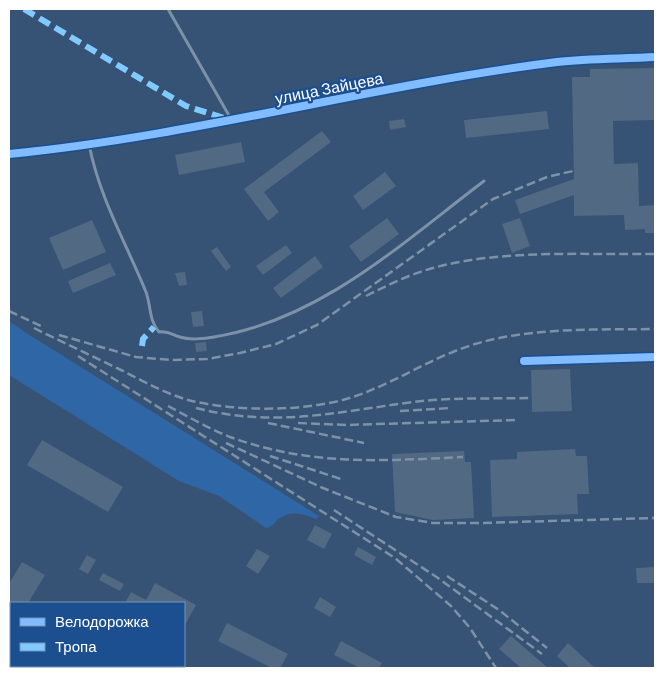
<svg xmlns="http://www.w3.org/2000/svg" width="664" height="677" viewBox="0 0 664 677" font-family="Barlow,sans-serif">
<style>
.green{fill:#2f66a5}
.building{fill:#526984}
.lines{fill:none;stroke-linecap:round;stroke-linejoin:round}
.service{stroke:#7d92a8;stroke-width:3}
.minor{stroke:#7d92a8;stroke-width:6}
.tertiary{stroke:#7d92a8;stroke-width:8}
.rail{stroke:#7e92a7;stroke-width:2.5;stroke-dasharray:9 4;stroke-linecap:butt}
.quiet{stroke:#80caff;stroke-width:6;stroke-dasharray:12 6;stroke-linecap:butt}
.cycleway-casing{stroke:#1b4f8f;stroke-width:11}
.cycleway{stroke:#80bcff;stroke-width:8}
.labels{text-anchor:middle;stroke-width:4.5;stroke-linejoin:round;paint-order:stroke}
.street-label{font-size:16px;fill:#fff;stroke:#1b4f8f}
</style>
<rect width="100%" height="100%" fill="#365274"/>
<path class="green" d="M 9,321 L 28,334 L 319,516 L 316,519 C 304,514 292,510 280,518 C 274,522 274,527 266,528 L 219,496 L 179,481 L 9,375 Z"/>
<g class="building">
<path d="M 655,68 L 655,120 L 613,121 L 614,164 L 638,163 L 639,206 L 655,205 L 655,233 L 645,233 L 645,229 L 625,230 L 624,215 L 574,216 L 574,195 L 520,214 L 515,200 L 574,179 L 572,77 L 590,77 L 590,69 Z"/>
<path d="M 547,111 L 549,129 L 466,138 L 464,120 Z"/>
<path d="M 404,119 L 406,127 L 390,130 L 389,121 Z"/>
<path d="M 322,131 L 331,142 L 264,192 L 279,212 L 268,221 L 244,189 Z"/>
<path d="M 241,142 L 245,162 L 179,175 L 175,155 Z"/>
<path d="M 385,172 L 396,186 L 363,210 L 353,196 Z"/>
<path d="M 387,218 L 399,234 L 361,262 L 349,246 Z"/>
<path d="M 520,218 L 530,246 L 512,253 L 502,224 Z"/>
<path d="M 92,220 L 106,252 L 63,270 L 49,238 Z"/>
<path d="M 286,245 L 292,253 L 263,275 L 256,266 Z"/>
<path d="M 217,247 L 231,267 L 226,271 L 211,251 Z"/>
<path d="M 315,256 L 323,267 L 281,298 L 273,288 Z"/>
<path d="M 110,263 L 116,275 L 73,293 L 68,281 Z"/>
<path d="M 185,272 L 187,285 L 179,286 L 175,273 Z"/>
<path d="M 202,311 L 204,326 L 193,327 L 191,312 Z"/>
<path d="M 206,342 L 207,351 L 196,352 L 195,343 Z"/>
<path d="M 570,369 L 572,411 L 532,412 L 531,370 Z"/>
<path d="M 42,440 L 123,487 L 108,512 L 27,465 Z"/>
<path d="M 575,449 L 576,456 L 587,456 L 589,494 L 577,494 L 578,514 L 492,517 L 490,460 L 517,459 L 517,452 Z"/>
<path d="M 464,451 L 465,462 L 471,462 L 474,518 L 433,520 L 395,512 L 392,454 Z"/>
<path d="M 315,525 L 332,534 L 324,549 L 307,540 Z"/>
<path d="M 358,547 L 376,557 L 372,565 L 354,555 Z"/>
<path d="M 257,549 L 270,556 L 258,574 L 246,566 Z"/>
<path d="M 87,555 L 96,560 L 88,574 L 79,569 Z"/>
<path d="M 22,562 L 45,575 L 28,603 L 9,603 L 9,584 Z"/>
<path d="M 655,567 L 655,583 L 637,583 L 636,568 Z"/>
<path d="M 103,573 L 124,584 L 120,591 L 99,580 Z"/>
<path d="M 155,583 L 196,605 L 184,627 L 184,603 L 125,603 L 131,592 L 146,600 Z"/>
<path d="M 320,597 L 336,607 L 330,617 L 314,608 Z"/>
<path d="M 227,623 L 288,654 L 280,668 L 272,668 L 218,641 Z"/>
<path d="M 511,636 L 548,668 L 521,668 L 499,649 Z"/>
<path d="M 341,641 L 382,663 L 379,668 L 360,668 L 334,655 Z"/>
<path d="M 568,643 L 595,668 L 570,668 L 557,656 Z"/>
</g>
<g class="lines">
<g class="service">
<path d="M 168,9 L 231,119"/>
<path d="M 89,144 C 99,197 126,243 146,292 C 151,306 149,321 159,332 C 169,331 171,334 180,337 C 189,340 204,339 214,337 C 320,320 402,243 484,181"/>
</g>
<path class="minor" d="M 524,361 L 655,357"/>
<path class="tertiary" d="M 9,154 C 194,136 373,85 557,62 C 589,58 623,59 655,57"/>
<g class="rail">
<path d="M 366,296 C 388,285 410,274 433,268 C 502,249 584,255 655,254"/>
<path d="M 9,311 L 43,327"/>
<path d="M 34,328 C 62,342 90,355 119,369 C 141,380 164,393 188,400 C 236,412 306,412 353,397 C 395,383 432,357 475,344 C 533,327 595,330 655,329"/>
<path d="M 59,335 L 136,357 L 171,360 L 207,359 L 240,353 L 276,344 L 317,325 L 493,199 L 547,177 L 573,171"/>
<path d="M 78,356 L 395,558 L 451,606 L 470,628 L 496,668"/>
<path d="M 168,406 C 189,417 211,430 233,438 C 312,466 382,461 463,457"/>
<path d="M 196,408 C 276,428 334,412 414,402 C 452,397 493,399 531,398"/>
<path d="M 400,411 L 450,408"/>
<path d="M 268,423 L 364,443"/>
<path d="M 298,423 L 346,425 L 517,420"/>
<path d="M 226,443 L 323,488 L 396,517 L 433,523 L 482,523 L 655,518"/>
<path d="M 270,456 L 344,480"/>
<path d="M 334,510 L 438,578 L 542,654"/>
<path d="M 447,576 L 499,610 L 547,648"/>
<path d="M 128,666 L 132,668"/>
</g>
<g class="quiet">
<path d="M 24,9 L 186,106 L 227,119"/>
<path d="M 142,346 L 143,339 L 154,327"/>
</g>
<defs>
<g id="cycleway">
<path d="M 9,154 C 194,136 373,85 557,62 C 589,58 623,59 655,57"/>
<path d="M 524,361 L 655,357"/>
</g>
</defs>
<use href="#cycleway" class="cycleway-casing"/>
<use href="#cycleway" class="cycleway"/>
</g>
<g class="labels">
<g class="street-label">
<text transform="translate(329 88) rotate(-11)" y="6">улица Зайцева</text>
</g>
</g>
<rect width="664" height="677" fill="none" stroke="#ffffff" stroke-width="20"/>
<rect x="10" y="602" width="175" height="65" fill="#1b4f8f" stroke="#7695bc"/>
<rect x="20" y="618" width="25" height="8" fill="#80bcff" stroke="#7695bc"/>
<text x="55" y="627" font-size="15" fill="#ffffff">Велодорожка</text>
<rect x="20" y="643" width="25" height="8" fill="#80caff" stroke="#7695bc"/>
<text x="55" y="652" font-size="15" fill="#ffffff">Тропа</text>
</svg>
